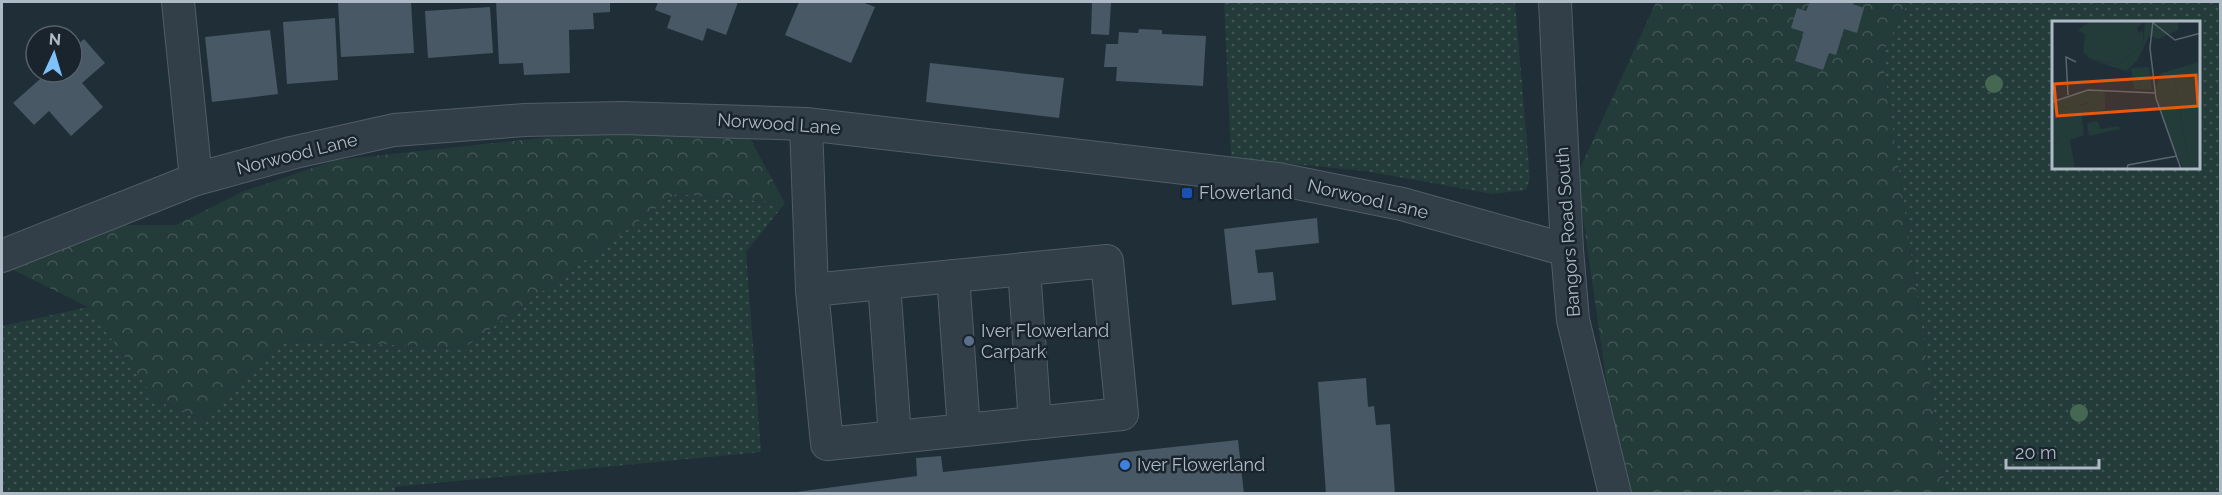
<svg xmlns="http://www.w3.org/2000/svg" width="2222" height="495" viewBox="0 0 2222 495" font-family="Raleway,sans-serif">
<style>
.grass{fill:url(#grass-dots);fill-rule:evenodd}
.forest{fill:url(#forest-crowns)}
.building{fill:#485864}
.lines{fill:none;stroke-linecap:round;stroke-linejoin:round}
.minor-casing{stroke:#515d66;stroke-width:34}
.minor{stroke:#333f48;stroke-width:32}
.tree{fill:#466752}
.transit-dot{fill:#1a4fb4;stroke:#19242d;stroke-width:2}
.service-dot{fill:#5c6f8a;stroke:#19242d;stroke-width:2}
.shop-dot{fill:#3f7fe0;stroke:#19242d;stroke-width:2}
.labels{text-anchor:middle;stroke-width:5;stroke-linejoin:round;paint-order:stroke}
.street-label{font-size:18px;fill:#aebac5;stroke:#19242d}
.poi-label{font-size:18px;fill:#aebac5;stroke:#19242d;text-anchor:start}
.inset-road{fill:none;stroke:#596670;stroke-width:1.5}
.view{fill:#e8590c;fill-opacity:0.15;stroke:#e8590c;stroke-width:3}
.inset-edge{fill:none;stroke:#aebac5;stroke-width:3}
</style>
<defs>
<pattern id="grass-dots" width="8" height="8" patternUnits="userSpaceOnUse" patternTransform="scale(1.5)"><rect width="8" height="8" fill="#233b39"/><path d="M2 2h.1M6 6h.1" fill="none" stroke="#405554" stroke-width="1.8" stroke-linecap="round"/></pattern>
<pattern id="forest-crowns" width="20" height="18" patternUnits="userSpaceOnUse" patternTransform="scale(1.5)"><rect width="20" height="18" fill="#233b39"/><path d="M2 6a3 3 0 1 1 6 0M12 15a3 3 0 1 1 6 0" fill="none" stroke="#405554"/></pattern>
</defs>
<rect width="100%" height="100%" fill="#202e38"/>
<g class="grass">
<path d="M 1224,2 L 1515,2 L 1530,179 L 1526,190 L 1493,194 L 1365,171 L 1231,158 Z"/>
<path d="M 1908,2 L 2220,2 L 2220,493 L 1946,493 L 1882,55 ZM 2054,22 L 2200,22 L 2200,168 L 2054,168 Z"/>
<path d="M 676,194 L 785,203 L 746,252 L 761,452 L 395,487 L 395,493 L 2,493 L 2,326 L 88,307 L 157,401 L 202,418 L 283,340 L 464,348 Z"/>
</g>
<g class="forest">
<path d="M 1656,2 L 1908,2 L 1882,55 L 1946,493 L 1622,493 L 1577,175 Z"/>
<path d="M 746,131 L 785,203 L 676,194 L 464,348 L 283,340 L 202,418 L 157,401 L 88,307 L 11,269 L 122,225 L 176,225 L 244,191 L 336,160 L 595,132 Z"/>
</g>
<g class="building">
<path d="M 338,2 L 411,2 L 414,53 L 341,57 Z"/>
<path d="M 496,2 L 610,2 L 610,12 L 593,13 L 594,29 L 569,30 L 570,73 L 524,75 L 523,63 L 499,64 Z"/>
<path d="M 658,2 L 738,2 L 726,35 L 707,28 L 703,41 L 667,28 L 671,16 L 655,10 Z"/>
<path d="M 799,2 L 862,2 L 875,7 L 851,63 L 785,35 Z"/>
<path d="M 1092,2 L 1111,3 L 1109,35 L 1091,34 Z"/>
<path d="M 1810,2 L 1854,2 L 1853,4 L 1864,8 L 1857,33 L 1844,29 L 1836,55 L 1829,53 L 1823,70 L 1795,61 L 1804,32 L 1791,28 L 1797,8 L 1806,11 Z"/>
<path d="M 490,7 L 493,53 L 428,58 L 425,11 Z"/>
<path d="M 335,18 L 338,80 L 287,84 L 283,22 Z"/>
<path d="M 1139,29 L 1162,30 L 1162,34 L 1206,36 L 1203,86 L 1116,81 L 1117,67 L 1104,67 L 1106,44 L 1118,44 L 1119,32 L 1138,33 Z"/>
<path d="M 270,30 L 278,94 L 212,102 L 205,37 Z"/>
<path d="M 84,39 L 105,63 L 82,83 L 103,107 L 71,136 L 49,111 L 34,125 L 13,103 L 48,72 L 72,72 L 72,50 Z"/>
<path d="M 930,63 L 1064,78 L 1059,118 L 926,102 Z"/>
<path d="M 1317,218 L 1319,243 L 1255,250 L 1258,273 L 1273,272 L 1276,300 L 1232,305 L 1224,229 Z"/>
<path d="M 1366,378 L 1368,407 L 1374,406 L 1376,425 L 1390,424 L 1395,494 L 1326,494 L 1318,382 Z"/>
<path d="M 1238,440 L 1244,494 L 781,494 L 917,476 L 916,458 L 941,456 L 943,472 Z"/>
</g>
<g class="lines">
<defs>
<g id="minor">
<path d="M 178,2 L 196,179"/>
<path d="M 1555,2 L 1567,250 L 1573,320 L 1615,494"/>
<path d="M 806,124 L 812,290"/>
<path d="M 2,256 L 196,179 L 291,153 L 394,130 L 525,120 L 622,118 L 806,124 L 1278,179 L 1402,204 L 1567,250"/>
<path d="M 1107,261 L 1122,414 L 827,444 L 812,290 Z"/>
<path d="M 1024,269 L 1035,423"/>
<path d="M 953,276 L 964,430"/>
<path d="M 884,283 L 895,437"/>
</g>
</defs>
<use href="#minor" class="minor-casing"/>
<use href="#minor" class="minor"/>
</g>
<g class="tree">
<circle cx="1994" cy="84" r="9"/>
<circle cx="2079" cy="413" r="9"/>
</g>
<rect class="transit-dot" x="1181" y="187" width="12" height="12" rx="3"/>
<circle class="service-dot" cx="969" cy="341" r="6"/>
<circle class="shop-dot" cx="1125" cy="465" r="6"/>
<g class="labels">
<g class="street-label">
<text transform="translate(779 124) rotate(4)" y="6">Norwood Lane</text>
<text transform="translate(297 154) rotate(-14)" y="6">Norwood Lane</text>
<text transform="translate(1368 199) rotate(13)" y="6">Norwood Lane</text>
<text transform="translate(1568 232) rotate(-94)" y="6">Bangors Road South</text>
</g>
<g class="poi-label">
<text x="1199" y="199">Flowerland</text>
<text x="981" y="337">Iver Flowerland<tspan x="981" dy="21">Carpark</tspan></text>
<text x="1137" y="471">Iver Flowerland</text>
</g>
</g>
<g transform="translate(2052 21)">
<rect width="148" height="148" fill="#202e38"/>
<path d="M 38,0 L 93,0 L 85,7 L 87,12 L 91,10 L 91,24 L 67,44 L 38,38 L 31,31 L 33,14 L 26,9 ZM 97,46 L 100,69 L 82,68 L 79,47 ZM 138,47 L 148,47 L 148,148 L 136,136 L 123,59 L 125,52 ZM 46,73 L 53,73 L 53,89 L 30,93 L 32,114 L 18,119 L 23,148 L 2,148 L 0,123 L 7,121 L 0,122 L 0,85 L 9,83 L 14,88 L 34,83 ZM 46,100 L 48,108 L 67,105 L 68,108 L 37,115 L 35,102 Z" fill="#233b39"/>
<path d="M 93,0 L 126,0 L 126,9 L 107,18 L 97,15 L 85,40 L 74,50 L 36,38 L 67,44 L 91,24 ZM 148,41 L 148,47 L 126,51 L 123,59 L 136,136 L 148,148 L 131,148 L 110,98 L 104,68 L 109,52 ZM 50,68 L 53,73 L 17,89 L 4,81 L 24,72 Z" fill="#233b39"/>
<path class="inset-road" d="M 101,0 L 98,27 L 104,77 L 129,148M 100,1 L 123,19 L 149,12M 16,74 L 14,36 L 24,41M 0,81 L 36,69 L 103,72M 75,148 L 76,144 L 125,135"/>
<path class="view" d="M 144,54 L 146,85 L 5,95 L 2,63 Z"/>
<rect width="148" height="148" class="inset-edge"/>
</g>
<rect width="2222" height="495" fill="none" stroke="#aebac5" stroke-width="6"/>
<g transform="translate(54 54) rotate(4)"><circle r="28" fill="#19242d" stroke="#55606a" stroke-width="1.5"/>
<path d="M0-4.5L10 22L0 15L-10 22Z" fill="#7ec1f9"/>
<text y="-9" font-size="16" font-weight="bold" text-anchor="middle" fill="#aebac5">N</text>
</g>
<path d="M2006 459v9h93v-9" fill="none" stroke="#aebac5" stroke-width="3"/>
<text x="2015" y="459" font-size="18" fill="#aebac5" stroke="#19242d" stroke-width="4.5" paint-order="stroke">20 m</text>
</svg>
